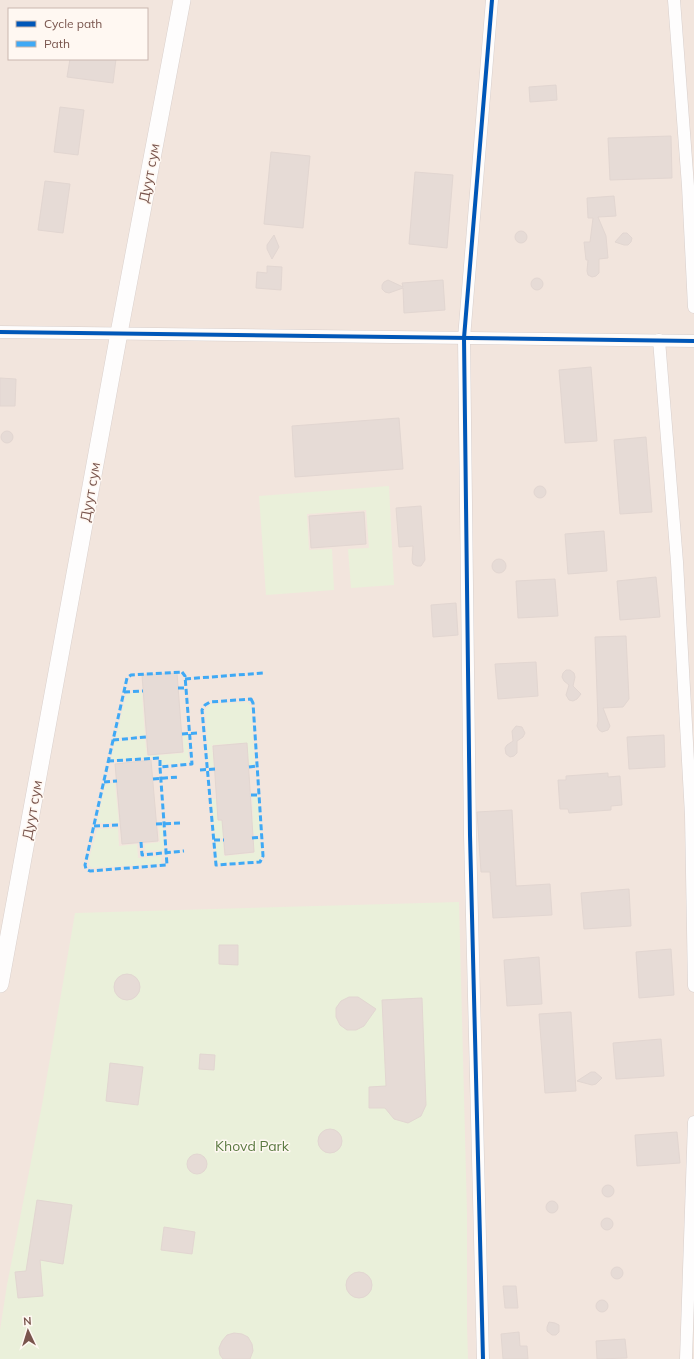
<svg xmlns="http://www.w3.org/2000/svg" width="694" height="1359" viewBox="0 0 694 1359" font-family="Mulish,sans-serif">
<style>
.residential{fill:#f2e5dd;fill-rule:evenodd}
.green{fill:#eaf0da}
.building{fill:#e6dbd6;stroke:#e2d6d1}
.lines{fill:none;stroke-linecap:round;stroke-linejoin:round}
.street-casing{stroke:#d8cfcc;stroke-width:13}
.secondary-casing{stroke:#dad0cc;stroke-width:18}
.street{stroke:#fefdfd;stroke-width:12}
.secondary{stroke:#fefdfd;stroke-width:17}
.quiet{stroke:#3fa9f5;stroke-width:3;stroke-dasharray:6 3;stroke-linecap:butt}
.cycleway-casing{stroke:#fff8f2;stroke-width:6}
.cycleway{stroke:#0057b8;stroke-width:4}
.labels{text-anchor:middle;stroke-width:3;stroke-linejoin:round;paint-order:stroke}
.street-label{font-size:14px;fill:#79554d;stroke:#fff8f2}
.park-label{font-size:14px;fill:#5b7a41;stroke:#fff8f2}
</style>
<rect width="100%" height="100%" fill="#f9f4ef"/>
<path class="residential" d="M 0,0 L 694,0 L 694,1359 L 0,1359 ZM 9,9 L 147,9 L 147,59 L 9,59 Z"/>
<g class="green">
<path d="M 389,486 L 394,585 L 351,588 L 348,549 L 369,548 L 366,510 L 307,514 L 309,550 L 332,549 L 334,590 L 266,595 L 259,496 Z"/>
<path d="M 142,692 L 145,736 L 116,738 L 126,694 Z"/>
<path d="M 248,702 L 251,706 L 255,765 L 249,765 L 247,743 L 212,745 L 214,767 L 209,768 L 205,710 L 210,704 Z"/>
<path d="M 183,735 L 187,735 L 189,763 L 161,765 L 160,757 L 111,760 L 115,741 L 145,739 L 147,756 L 184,753 Z"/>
<path d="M 115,783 L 119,823 L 97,823 L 105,784 Z"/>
<path d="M 252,796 L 258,796 L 261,835 L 254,835 L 253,832 L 223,834 L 223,838 L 215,839 L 211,799 L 216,799 L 218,821 L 253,819 Z"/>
<path d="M 163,826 L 164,850 L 145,851 L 145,844 L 160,842 L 159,827 Z"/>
<path d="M 118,828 L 119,846 L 137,844 L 138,858 L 161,856 L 161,864 L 92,868 L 89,865 L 89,859 L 97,829 Z"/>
<path d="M 253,839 L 260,839 L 262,856 L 259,861 L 220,864 L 216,861 L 215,842 L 223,841 L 224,856 L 254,853 Z"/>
<path d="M 459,902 L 467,1213 L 467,1325 L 468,1359 L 0,1359 L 0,1330 L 7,1285 L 42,1105 L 75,913 Z"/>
</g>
<g class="building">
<path d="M 70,59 L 116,59 L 113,83 L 67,77 Z"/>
<path d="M 556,85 L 557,100 L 530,102 L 529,87 Z"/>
<path d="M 60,107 L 84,110 L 78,155 L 54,152 Z"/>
<path d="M 671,136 L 672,178 L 610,180 L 608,138 Z"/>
<path d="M 271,152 L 310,156 L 303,228 L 264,224 Z"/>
<path d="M 415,172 L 453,175 L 447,248 L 409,244 Z"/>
<path d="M 45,181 L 70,184 L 63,233 L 38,230 Z"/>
<path d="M 614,196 L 616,216 L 598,217 L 606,236 L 608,258 L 599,259 L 599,273 L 596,276 L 592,277 L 588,275 L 587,271 L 588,260 L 586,260 L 584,242 L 590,242 L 593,218 L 588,218 L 587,198 Z"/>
<circle cx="521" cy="237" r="6"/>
<path d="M 623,233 L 627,233 L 632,238 L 631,242 L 628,245 L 624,245 L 615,242 Z"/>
<path d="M 274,235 L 279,247 L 272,259 L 267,249 L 267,245 Z"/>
<path d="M 267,266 L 282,267 L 281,290 L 256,288 L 257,272 L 267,273 Z"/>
<circle cx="537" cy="284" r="6"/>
<path d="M 388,280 L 403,287 L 402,283 L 443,280 L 445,310 L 404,313 L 403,288 L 389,293 L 385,292 L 382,289 L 382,285 L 384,282 Z"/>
<path d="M 591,367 L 597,441 L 565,443 L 559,370 Z"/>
<path d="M 0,378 L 16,379 L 15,406 L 0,406 Z"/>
<path d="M 399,418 L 403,469 L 295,477 L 292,426 Z"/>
<circle cx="7" cy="437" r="6"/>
<path d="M 646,437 L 652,512 L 620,514 L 614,440 Z"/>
<circle cx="540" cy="492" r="6"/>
<path d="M 421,506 L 425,560 L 421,566 L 417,566 L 413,564 L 412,560 L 413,546 L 399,547 L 396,508 Z"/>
<path d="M 364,512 L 366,544 L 311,548 L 309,516 Z"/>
<path d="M 604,531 L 607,571 L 568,574 L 565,534 Z"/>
<circle cx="499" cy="566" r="7"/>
<path d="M 656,577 L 660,617 L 620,620 L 617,581 Z"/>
<path d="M 555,579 L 558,616 L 518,618 L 516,581 Z"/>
<path d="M 456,603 L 458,635 L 433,637 L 431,605 Z"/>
<path d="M 626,636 L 629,699 L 623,707 L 603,708 L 610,726 L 608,730 L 602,732 L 599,730 L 597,726 L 598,721 L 595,637 Z"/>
<path d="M 536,662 L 538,696 L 498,699 L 495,664 Z"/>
<path d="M 566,670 L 570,670 L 574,673 L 575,677 L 573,686 L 581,694 L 577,699 L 573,701 L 569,700 L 566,695 L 569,685 L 564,681 L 562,677 L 563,673 Z"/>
<path d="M 177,673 L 183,752 L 148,755 L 142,675 Z"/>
<path d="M 516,726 L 522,727 L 525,733 L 523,737 L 517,741 L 517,753 L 514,756 L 510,757 L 506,754 L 505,748 L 507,745 L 513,741 L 512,731 Z"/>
<path d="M 664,735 L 665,767 L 629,769 L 627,737 Z"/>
<path d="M 247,743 L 254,852 L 225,855 L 222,820 L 218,820 L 213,746 Z"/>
<path d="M 151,760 L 158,841 L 122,844 L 115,764 Z"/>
<path d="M 608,773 L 608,777 L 620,776 L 622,805 L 611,806 L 611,810 L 569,813 L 568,809 L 560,809 L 558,780 L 566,780 L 566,776 Z"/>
<path d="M 512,810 L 516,886 L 550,884 L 552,915 L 493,918 L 490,872 L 481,872 L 477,812 Z"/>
<path d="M 629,889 L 631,926 L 584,929 L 581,893 Z"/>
<path d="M 219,945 L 238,945 L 238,965 L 219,964 Z"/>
<path d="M 671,949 L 674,995 L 639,998 L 636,952 Z"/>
<path d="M 539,957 L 542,1004 L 507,1006 L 504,960 Z"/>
<circle cx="127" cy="987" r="13"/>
<path d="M 349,997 L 358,997 L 376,1009 L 364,1026 L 356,1030 L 347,1030 L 340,1025 L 336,1017 L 336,1008 L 341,1001 Z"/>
<path d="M 422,998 L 426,1105 L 421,1116 L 408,1123 L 394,1119 L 385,1108 L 369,1108 L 369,1087 L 386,1086 L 382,1000 Z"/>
<path d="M 571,1012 L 576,1091 L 545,1093 L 539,1014 Z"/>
<path d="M 661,1039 L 664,1076 L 616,1079 L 613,1043 Z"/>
<path d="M 200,1054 L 215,1055 L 214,1070 L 199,1069 Z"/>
<path d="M 110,1063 L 143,1067 L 138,1105 L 106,1101 Z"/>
<path d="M 591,1072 L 595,1072 L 602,1078 L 596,1084 L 592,1085 L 577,1081 Z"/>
<circle cx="330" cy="1141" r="12"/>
<path d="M 677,1132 L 680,1163 L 637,1166 L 635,1135 Z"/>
<circle cx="197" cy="1164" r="10"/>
<circle cx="608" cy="1191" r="6"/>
<path d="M 37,1200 L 72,1205 L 63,1264 L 40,1260 L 43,1296 L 18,1298 L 15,1272 L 26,1271 Z"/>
<circle cx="552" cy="1207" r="6"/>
<circle cx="607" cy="1224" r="6"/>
<path d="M 164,1227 L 195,1232 L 192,1254 L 161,1250 Z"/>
<circle cx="617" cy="1273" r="6"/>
<circle cx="359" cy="1285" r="13"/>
<path d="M 503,1286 L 516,1286 L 518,1308 L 505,1308 Z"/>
<circle cx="602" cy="1306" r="6"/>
<path d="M 549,1322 L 555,1323 L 559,1325 L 559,1332 L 556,1335 L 552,1335 L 547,1331 L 547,1327 Z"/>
<path d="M 519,1332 L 520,1346 L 527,1346 L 528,1359 L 503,1359 L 501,1334 Z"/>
<path d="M 234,1333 L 242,1334 L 248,1337 L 252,1344 L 253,1351 L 250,1359 L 223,1359 L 220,1355 L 219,1348 L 222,1341 L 227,1335 Z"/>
<path d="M 625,1339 L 627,1358 L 597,1359 L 596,1341 Z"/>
</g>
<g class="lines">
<defs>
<g id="street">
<path d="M 674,0 L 688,186 L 694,307"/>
<path d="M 0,332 L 694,341"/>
<path d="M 659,340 L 677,562 L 691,815 L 694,986"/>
<path d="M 483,1359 L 470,835 L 464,338 L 492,0"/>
<path d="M 686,1359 L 694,1122"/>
</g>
<path id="secondary" d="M 0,984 L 119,333 L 182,0"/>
</defs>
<use href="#street" class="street-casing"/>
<use href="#secondary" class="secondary-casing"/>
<use href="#street" class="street"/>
<use href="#secondary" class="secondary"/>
<g class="quiet">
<path d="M 182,672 L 185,676 L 192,764 L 160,767 L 167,865 L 90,871 L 86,869 L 85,865 L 127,678 L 131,675 Z"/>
<path d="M 185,679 L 263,673"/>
<path d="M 178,688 L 186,688"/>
<path d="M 124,692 L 143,691"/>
<path d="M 251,699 L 253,703 L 263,856 L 260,862 L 216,865 L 202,710 L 205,705 L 210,702 Z"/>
<path d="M 182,734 L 197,733"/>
<path d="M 113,740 L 146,737"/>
<path d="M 108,761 L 160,758 L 160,767"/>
<path d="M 249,767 L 257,766"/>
<path d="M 200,770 L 215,769"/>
<path d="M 153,779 L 179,777"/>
<path d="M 104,782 L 117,781"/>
<path d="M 251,795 L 259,795"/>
<path d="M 156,824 L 182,823"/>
<path d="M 94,826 L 120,825"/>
<path d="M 252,838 L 262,837"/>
<path d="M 214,840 L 224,840"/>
<path d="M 141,842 L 142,855 L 184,851"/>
</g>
<defs>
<g id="cycleway">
<path d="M 0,332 L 694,341"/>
<path d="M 483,1359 L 470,835 L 464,338 L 492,0"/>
</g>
</defs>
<use href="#cycleway" class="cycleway-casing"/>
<use href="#cycleway" class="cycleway"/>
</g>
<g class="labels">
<g class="street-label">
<text transform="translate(149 173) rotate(-79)" y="5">Дуут сум</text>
<text transform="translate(90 492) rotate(-80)" y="5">Дуут сум</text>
<text transform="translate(32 810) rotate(-80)" y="5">Дуут сум</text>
</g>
<g class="park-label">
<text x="252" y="1151">Khovd Park</text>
</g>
</g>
<rect x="8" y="8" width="140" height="52" fill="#fff8f2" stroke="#c9b7b0"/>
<rect x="16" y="21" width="20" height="6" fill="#0057b8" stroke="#c9b7b0"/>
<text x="44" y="28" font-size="12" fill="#79554d">Cycle path</text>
<rect x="16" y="41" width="20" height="6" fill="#3fa9f5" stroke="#c9b7b0"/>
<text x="44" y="48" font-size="12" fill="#79554d">Path</text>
<g transform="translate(28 1331) rotate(356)" stroke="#fff8f2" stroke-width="3" paint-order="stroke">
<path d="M0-3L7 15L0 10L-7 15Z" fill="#79554d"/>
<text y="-6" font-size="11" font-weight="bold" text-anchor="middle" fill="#79554d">N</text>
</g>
</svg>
